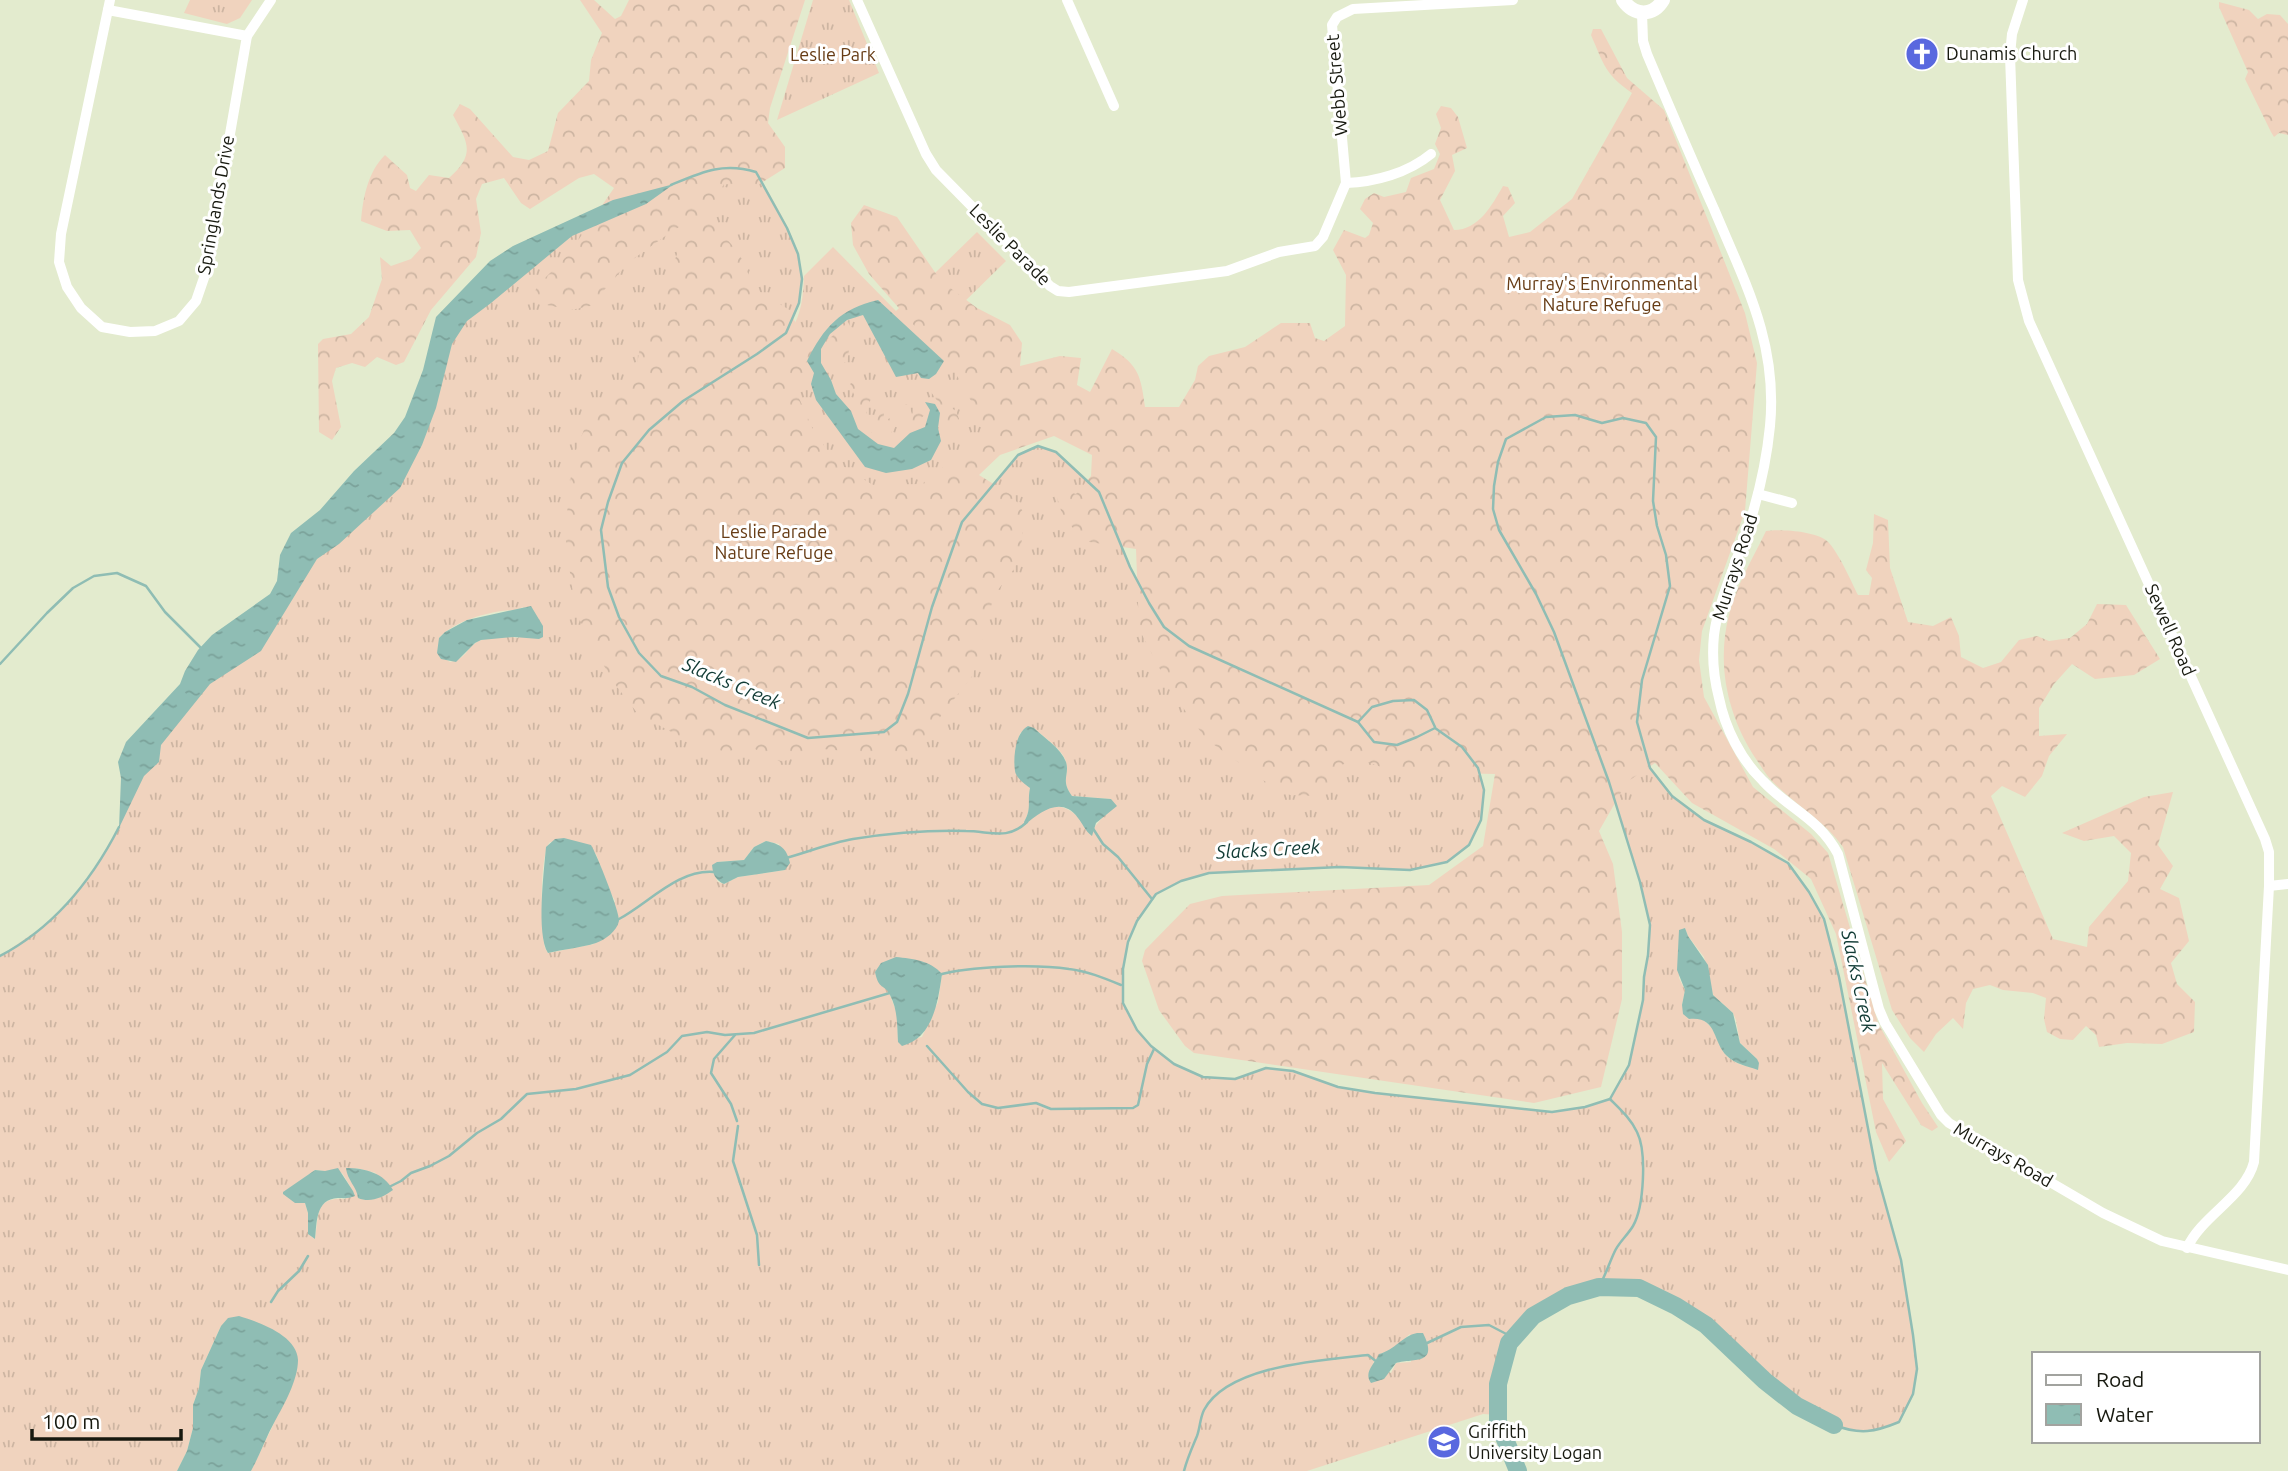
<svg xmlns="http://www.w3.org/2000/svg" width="2288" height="1471" viewBox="0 0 2288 1471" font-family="Ubuntu,sans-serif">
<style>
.grass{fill:url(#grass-tufts);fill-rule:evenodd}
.forest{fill:url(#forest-crowns)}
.water{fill:url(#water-ripples)}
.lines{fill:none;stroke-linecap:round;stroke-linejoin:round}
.stream{stroke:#8fbdb4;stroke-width:2.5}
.river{stroke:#8fbdb4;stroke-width:18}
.minor{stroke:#fff;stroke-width:10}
.tertiary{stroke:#fff;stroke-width:14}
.labels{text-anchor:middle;stroke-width:6;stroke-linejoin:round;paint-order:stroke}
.poi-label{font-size:18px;fill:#17190f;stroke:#fff;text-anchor:start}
.park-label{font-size:18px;fill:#673c15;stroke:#fff}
.street-label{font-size:18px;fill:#17190f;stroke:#fff}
.water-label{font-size:19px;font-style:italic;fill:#113b35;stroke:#fff}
</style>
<defs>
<pattern id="grass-tufts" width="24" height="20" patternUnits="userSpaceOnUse" patternTransform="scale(1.75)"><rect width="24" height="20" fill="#f0d3be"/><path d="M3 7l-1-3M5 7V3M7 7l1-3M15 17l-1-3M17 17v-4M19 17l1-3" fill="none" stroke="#cdb5a2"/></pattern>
<pattern id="forest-crowns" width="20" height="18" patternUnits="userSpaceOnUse" patternTransform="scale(1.75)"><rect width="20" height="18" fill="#f0d3be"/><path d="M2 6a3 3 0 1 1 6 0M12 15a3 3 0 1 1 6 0" fill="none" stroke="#cdb5a2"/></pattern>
<pattern id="water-ripples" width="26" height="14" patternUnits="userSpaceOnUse" patternTransform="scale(1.75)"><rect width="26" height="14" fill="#8fbdb4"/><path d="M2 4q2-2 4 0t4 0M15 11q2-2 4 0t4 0" fill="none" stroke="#7ba29a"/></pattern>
</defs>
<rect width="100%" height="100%" fill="#e3ebce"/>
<g class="grass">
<path d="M 190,0 L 252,0 L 240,18 L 227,24 L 184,13 Z"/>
<path d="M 813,0 L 849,0 L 879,73 L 777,120 Z"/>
<path d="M 756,172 C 778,209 812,257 799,303 C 797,313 790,323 786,333 L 622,463 L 983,498 L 1018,455 L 1038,446 L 1056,452 L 1099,492 L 1130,567 L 1149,603 L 1478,768 L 1484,790 L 1481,820 L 1469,845 L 1447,862 L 1410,870 L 1339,867 L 1209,873 L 1181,881 L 1156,894 L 1137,921 L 1128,942 L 1123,969 L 1123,1003 L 1137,1030 L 1151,1046 L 1174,1064 L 1203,1077 L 1235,1079 L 1266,1068 L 1293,1071 L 1338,1087 L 1375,1093 L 1552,1112 L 1585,1107 L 1610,1099 L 1629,1065 L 1643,1000 L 1644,977 L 1648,954 L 1650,925 L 1640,882 L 1609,782 L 1643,744 L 1650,768 L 1672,796 L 1704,820 L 1751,842 L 1788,863 L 1809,892 L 1824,919 L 1839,977 L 1876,1170 L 1901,1260 L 1913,1335 L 1917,1369 L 1913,1394 L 1899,1422 L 1875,1431 L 1846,1430 L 1834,1425 L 1797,1406 L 1765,1381 L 1706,1325 L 1676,1306 L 1639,1288 L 1599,1287 L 1568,1296 L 1533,1316 L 1509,1343 L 1498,1384 L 1498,1415 L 1483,1414 L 1307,1471 L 251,1471 L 274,1423 L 221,1326 L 201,1370 L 199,1388 L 193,1405 L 193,1428 L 187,1451 L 177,1471 L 0,1471 L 0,956 L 47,924 L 74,896 L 99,862 L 119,828 L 134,763 L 398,452 L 440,344 L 558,235 ZM 523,607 L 518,638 C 509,636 485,637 477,642 C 464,650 469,657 450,662 L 447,660 L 439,638 C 455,621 480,615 501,611 C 510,610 516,611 523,607 ZM 1034,728 C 1043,737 1063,749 1066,762 C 1069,776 1061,782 1072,796 L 1111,799 L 1102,818 L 1093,829 C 1080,820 1067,801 1049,808 C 1040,811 1032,818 1024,822 C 1032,808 1028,803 1030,788 L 1015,770 L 1020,733 ZM 766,841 L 779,844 L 785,870 L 738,877 L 724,884 L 718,882 L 713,872 L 717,862 L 744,860 L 754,847 ZM 550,842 L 596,854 L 609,890 L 615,901 L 594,944 L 548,953 L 545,948 C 541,929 539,855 550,842 ZM 1685,928 L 1688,936 L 1704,957 L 1713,995 L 1733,1013 L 1736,1020 L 1740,1043 L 1757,1059 L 1758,1069 C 1745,1066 1730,1063 1723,1051 C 1718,1043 1716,1033 1710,1026 C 1703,1018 1690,1012 1682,1005 L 1685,990 L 1679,978 ZM 942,974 L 938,1002 L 922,1037 L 898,1042 L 897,1013 L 889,993 ZM 356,1168 L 376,1173 L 358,1198 L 358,1191 L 350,1180 ZM 315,1170 L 342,1173 L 353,1191 L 345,1199 C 314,1196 319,1217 315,1239 L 308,1234 L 308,1213 L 305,1203 L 300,1202 L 296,1184 ZM 1410,1334 L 1411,1362 L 1396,1363 L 1391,1373 L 1373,1363 L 1382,1353 L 1389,1352 Z"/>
<path d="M 977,232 L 1006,261 L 958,308 L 1014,441 L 950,494 L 618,509 L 791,331 C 802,312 803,297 804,276 L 833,247 L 896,311 Z"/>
</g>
<g class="forest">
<path d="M 580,0 L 594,0 L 615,19 L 621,16 L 629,0 L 805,0 L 770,108 L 768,123 L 785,147 L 785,168 L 755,187 L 724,184 L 709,211 L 715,226 L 739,253 L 755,289 L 788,309 L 803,336 L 830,338 L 848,322 L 852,330 L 847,363 L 826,357 L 805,362 L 799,398 L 814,432 L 836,462 L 873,485 L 922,484 L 979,438 L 985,426 L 955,372 L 869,274 L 853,245 L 851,223 L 864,205 L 897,217 L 941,281 L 977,308 L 1010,325 L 1022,343 L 1020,366 L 1060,356 L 1081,358 L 1077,385 L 1090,392 L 1112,349 C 1139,365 1141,377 1145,407 L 1179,407 L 1195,380 L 1198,366 L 1209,356 L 1245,347 L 1281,323 L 1310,323 L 1315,338 L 1324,341 L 1345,326 L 1346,275 L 1333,250 L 1344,230 L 1365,238 L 1369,235 L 1373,223 L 1360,209 L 1365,199 L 1374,193 L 1384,197 L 1406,192 L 1411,178 L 1434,169 L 1440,154 L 1435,144 L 1441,128 L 1436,114 L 1441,106 L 1451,108 L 1458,117 L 1467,148 L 1452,155 L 1455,171 L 1440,200 L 1454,230 C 1479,230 1492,205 1503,186 L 1508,187 L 1515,203 L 1503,216 L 1509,237 L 1530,232 L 1572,199 L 1632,93 C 1605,74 1604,65 1591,35 L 1593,29 L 1601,29 L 1627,78 L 1664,110 L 1745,313 L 1757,363 L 1745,511 L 1702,631 L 1699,660 L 1704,697 L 1753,787 L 1811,834 L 1828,853 L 1878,1023 L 1922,1103 L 1938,1127 L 1932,1131 L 1921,1125 L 1882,1063 L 1883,1099 L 1906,1141 L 1889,1162 L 1876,1132 L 1836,934 L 1811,879 L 1774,849 L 1692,803 L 1655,763 L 1627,782 L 1599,831 L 1613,864 L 1622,932 L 1622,999 L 1601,1087 L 1534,1103 L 1194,1053 L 1185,1046 L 1159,1010 L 1142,961 L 1145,950 L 1190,904 L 1222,896 L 1429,885 L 1483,846 L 1495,774 C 1444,771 1407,782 1359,758 L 1339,766 L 1327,789 L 1316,796 L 1290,795 L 1270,785 L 1206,739 L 1173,694 L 1139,629 L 1136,549 L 1083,541 L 1062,514 L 1054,487 L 1076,494 L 1091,476 L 1092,455 L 1054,436 L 1000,455 L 979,475 L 1013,496 L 1025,515 L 1020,554 L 1014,569 L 994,595 L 973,675 L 915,749 L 900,756 L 823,749 L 781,762 L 747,745 L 727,752 L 692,743 L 638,714 L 611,679 L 576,613 L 566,546 L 568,493 L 575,453 L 589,417 L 621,394 L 635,376 L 640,347 L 666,307 L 668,277 L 687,229 L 679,227 L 671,232 L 629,262 L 590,306 L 571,310 L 547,305 L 535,291 L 538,285 L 568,255 L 614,188 L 594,174 L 579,178 L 530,209 L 521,203 L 504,178 L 482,184 L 476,199 L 481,233 L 476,257 L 431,310 L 404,362 L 396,365 L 377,357 L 365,367 L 352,363 L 336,368 L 332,381 L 341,427 L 332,440 L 319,432 L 318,344 L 323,339 L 351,334 L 369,317 L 382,279 L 380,257 L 391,266 L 411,259 L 421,248 L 410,230 L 387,231 L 361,221 C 363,197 368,172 385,155 L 407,175 L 410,188 L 416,191 L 429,175 L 449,178 C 476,154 468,143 453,115 L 460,104 L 470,109 L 513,157 L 529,160 L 548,151 L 558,113 L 589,81 L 591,60 L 602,33 Z"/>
<path d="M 2219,2 L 2249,10 L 2258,19 L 2267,14 L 2280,15 L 2288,24 L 2288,135 L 2279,133 L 2274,137 L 2271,132 L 2245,79 L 2248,72 L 2219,7 Z"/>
<path d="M 856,380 L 865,386 L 865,394 L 873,393 L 866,412 L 872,423 L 879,411 L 884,413 L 883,423 L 891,417 L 899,420 L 898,403 L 909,405 L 912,414 L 919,405 L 927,413 L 910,427 L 903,423 L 896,426 L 887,438 L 872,433 L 860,411 L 850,384 Z"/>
<path d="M 937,382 L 941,401 L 956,411 L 959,419 L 948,428 L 946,413 L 931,392 L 932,384 Z"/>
<path d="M 1874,514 L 1888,520 L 1890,568 L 1908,622 L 1933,626 L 1951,617 L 1959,636 L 1961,657 L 1983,668 L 2001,662 L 2019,640 L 2037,636 L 2049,641 L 2070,638 L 2087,624 L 2097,604 L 2126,605 L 2160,659 L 2134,675 L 2095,679 L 2072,664 L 2054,684 L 2039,708 L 2039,736 L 2067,734 L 2049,756 L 2042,776 L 2025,797 L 2002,786 L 1991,796 L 2053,939 L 2087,947 L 2089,927 L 2128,881 L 2131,853 L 2114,836 L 2084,841 L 2062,833 L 2144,797 L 2173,792 L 2158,845 L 2173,866 L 2160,889 L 2179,898 L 2189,941 L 2171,963 L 2177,984 L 2195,1002 L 2194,1032 L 2162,1044 L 2127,1043 L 2099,1047 L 2096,1035 L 2086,1026 L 2073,1040 L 2060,1039 L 2047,1032 L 2044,1019 L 2046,998 L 2033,993 L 2003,990 L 1990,985 L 1973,989 L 1966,1003 L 1963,1029 L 1953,1018 L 1936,1034 L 1924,1052 L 1910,1038 L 1892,1010 L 1843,847 C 1824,820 1794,804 1772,781 C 1766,775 1761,766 1756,759 C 1728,717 1716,665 1729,615 C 1736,586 1753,558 1766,531 C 1780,529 1815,531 1827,541 C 1838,551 1851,581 1858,595 L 1869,595 L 1872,578 L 1866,570 L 1873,543 Z"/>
</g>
<g class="water">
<path d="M 674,184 L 646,204 L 572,236 L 491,303 L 467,321 L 452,344 L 436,408 L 422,445 L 400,488 L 339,544 L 317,559 L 261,651 L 210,684 L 161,745 L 159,762 L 144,776 L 119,828 L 121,778 L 118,762 L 126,742 L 180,684 L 185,671 L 198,650 L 212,635 L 270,594 L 277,581 L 280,555 L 291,533 L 320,510 L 354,471 L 394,433 L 405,417 L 423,370 L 436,317 L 490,261 L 513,246 L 613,200 Z"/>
<path d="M 878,300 L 944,361 L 936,374 L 929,379 L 921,378 L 918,373 L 896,377 L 863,315 L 847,320 L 830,334 L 821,349 L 821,363 L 831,380 L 836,394 L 851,411 L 858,429 L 878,444 L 894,448 L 910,433 L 925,427 L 930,410 L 925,402 L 935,404 L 940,413 L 938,428 L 941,441 L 931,460 L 912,469 L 886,473 L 865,467 L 816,400 L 811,384 L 814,373 L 807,361 C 824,327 840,309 878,300 Z"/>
<path d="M 531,606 L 543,626 L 543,637 L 539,639 L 514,637 L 481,640 L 475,643 L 456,662 L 441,659 L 437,653 L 439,638 L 445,632 L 467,620 Z"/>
<path d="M 1028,726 L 1034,728 C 1044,738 1061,748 1066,762 C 1070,775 1060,780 1072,796 L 1111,799 L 1117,806 L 1096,823 L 1092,836 C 1085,831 1083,824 1078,818 C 1062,796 1041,811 1025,825 L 1024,822 C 1032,808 1027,803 1030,788 C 1025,784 1016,778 1015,771 C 1013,758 1015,733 1028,726 Z"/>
<path d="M 564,838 L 591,845 C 597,855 620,912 619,921 C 617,931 605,940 596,943 C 581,948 563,949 548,953 C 536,934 544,871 546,847 L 555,839 Z"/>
<path d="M 766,841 C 780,844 787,848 790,863 L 785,870 L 738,877 L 724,884 C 715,880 713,874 712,865 L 717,862 L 744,860 L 754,847 Z"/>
<path d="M 1685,928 L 1688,936 L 1708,965 L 1713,995 L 1733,1013 L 1740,1043 L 1757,1059 L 1759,1063 L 1758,1070 C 1747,1066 1735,1064 1727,1056 C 1712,1042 1718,1016 1689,1019 L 1683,1014 L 1682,1005 L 1685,990 L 1677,970 L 1679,930 Z"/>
<path d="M 896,957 C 913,959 930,960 942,974 C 938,1002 933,1038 902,1046 L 898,1042 C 897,1026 898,1010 890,995 C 884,983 879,991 875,972 L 881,963 Z"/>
<path d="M 338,1168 L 353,1191 L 355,1196 C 348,1199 344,1198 338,1198 C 315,1199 317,1223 315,1239 L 308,1234 L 308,1213 L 305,1203 L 295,1203 L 283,1194 L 283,1192 L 315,1170 L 325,1171 Z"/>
<path d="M 346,1168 C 365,1168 384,1173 393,1190 C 382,1198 370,1203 358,1198 C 357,1187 347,1180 346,1168 Z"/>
<path d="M 239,1316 C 258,1322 297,1335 298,1360 C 298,1380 284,1405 275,1421 C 266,1437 260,1455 251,1471 L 177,1471 L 187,1451 L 193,1428 L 193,1405 L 199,1388 L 201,1370 L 221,1326 L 228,1318 Z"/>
<path d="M 1417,1333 L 1423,1333 C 1439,1365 1415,1358 1396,1363 L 1384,1379 L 1371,1383 C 1363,1371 1376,1363 1379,1354 C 1395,1350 1402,1336 1417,1333 Z"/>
</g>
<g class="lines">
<g class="stream">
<path d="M 671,185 C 702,172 723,162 756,172 L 787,228 L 798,254 L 802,279 L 799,303 L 786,333 L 757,354 L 683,401 L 649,430 L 622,463 L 608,502 L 601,530 L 608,587 L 619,617 L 639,653 L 661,676 L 692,687 L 725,705 L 808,738 L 884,732 L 897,722 L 908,694 L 932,607 L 962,522 L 1018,455 L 1038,446 L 1056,452 L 1099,492 L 1130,567 L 1149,603 L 1164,627 L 1189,646 L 1358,722 L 1374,742 L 1397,745 L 1417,737 L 1435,728 L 1462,747 L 1478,768 L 1484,790 L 1481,820 L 1469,845 L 1447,862 L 1410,870 L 1340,867 L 1209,873 L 1181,881 L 1156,894 L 1137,921 L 1128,942 L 1123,969 L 1123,1003 L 1137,1030 L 1151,1046 L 1174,1064 L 1203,1077 L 1235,1079 L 1266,1068 L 1293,1071 L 1338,1087 L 1375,1093 L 1552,1112 L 1585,1107 L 1610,1099 L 1629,1065 L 1643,1000 L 1644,977 L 1648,955 L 1650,925 L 1640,882 L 1609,782 L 1554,632 L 1536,594 L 1499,530 L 1493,509 L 1494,486 L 1498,462 L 1506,439 L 1546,417 L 1575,415 L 1602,423 L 1623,418 L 1646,423 L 1656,437 L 1653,501 L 1657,526 L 1666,555 L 1670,586 L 1642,680 L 1637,722 L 1650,768 L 1672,796 L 1704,820 L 1751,842 L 1788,863 L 1809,892 L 1824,919 L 1839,977 L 1876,1170 L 1901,1260 L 1913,1335 L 1917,1369 L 1913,1394 L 1899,1422 C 1875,1432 1860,1435 1834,1425"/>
<path d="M 0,664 L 47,613 L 73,588 L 94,576 L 117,573 L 146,586 L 165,612 L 202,649"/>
<path d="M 1358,722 L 1372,707 L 1393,701 L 1414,700 L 1427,710 L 1435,727"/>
<path d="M 1092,827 L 1103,844 L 1118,857 L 1152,899"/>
<path d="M 786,858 C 808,852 830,843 853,839 C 891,833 929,830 966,831 C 990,831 1007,841 1027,822"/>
<path d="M 619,919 C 649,903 678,869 714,872"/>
<path d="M 0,956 C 53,928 92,880 119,827"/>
<path d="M 938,975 C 970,966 1036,964 1069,969 C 1087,971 1104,978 1121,985"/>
<path d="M 735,1035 L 714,1059 L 711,1073 L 731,1104 L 737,1121"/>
<path d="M 927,1046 L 968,1092 L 982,1104 L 998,1108 L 1036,1103 L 1051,1109 L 1133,1108 L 1138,1105 L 1147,1064 L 1154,1049"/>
<path d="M 738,1126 L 733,1161 L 757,1235 L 759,1265"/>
<path d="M 389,1187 L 401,1181 L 411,1173 L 430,1166 L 449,1156 L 477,1133 L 501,1119 L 527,1094 L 576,1089 L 630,1075 L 667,1052 L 682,1036 L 707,1032 L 725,1035 L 754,1033 L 893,992"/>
<path d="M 1599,1287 C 1605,1276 1609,1264 1614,1253 C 1618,1243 1627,1236 1633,1226 C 1644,1207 1647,1152 1637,1132 C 1631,1119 1620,1109 1610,1099"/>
<path d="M 271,1302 L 278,1291 L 299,1271 L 308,1256"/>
<path d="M 1425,1344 L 1461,1327 L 1489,1325 L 1514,1338"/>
<path d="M 1184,1471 C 1187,1459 1192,1448 1197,1436 C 1200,1428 1200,1418 1204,1410 C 1228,1365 1323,1360 1368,1355 L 1377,1362"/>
</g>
<path class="river" d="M 1518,1471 L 1498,1422 L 1498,1384 L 1509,1343 L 1533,1316 L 1568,1296 L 1599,1287 L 1639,1288 L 1676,1306 L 1706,1325 L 1765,1381 L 1797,1406 L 1834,1425"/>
<g class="minor">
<path d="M 110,0 L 61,234 L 59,262 L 67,287 L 81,308 L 102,327 L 130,332 L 155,331 L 179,321 L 196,301 L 206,272 L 247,36 L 271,0"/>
<path d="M 857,0 L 926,154 L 936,170 L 1050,286 L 1058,291 L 1069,292 L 1227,271 L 1279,252 L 1315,246 L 1323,237 L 1346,183 L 1332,25 L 1337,17 L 1353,9 L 1513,0"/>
<path d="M 1067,0 L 1114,106"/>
<path d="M 2023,0 L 2012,34 L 2010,55 L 2018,280 L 2029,321 L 2265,839 L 2269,852 L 2269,886 L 2254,1162 C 2245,1197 2202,1215 2187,1248"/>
<path d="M 108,10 L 247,36"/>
<path d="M 1642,13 L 1643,41 L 1647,54 C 1669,106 1691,158 1714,209 C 1745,283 1778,343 1770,426 C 1767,457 1760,489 1751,519 C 1740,554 1718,601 1714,635 C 1712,655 1714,679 1719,698 C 1725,728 1741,760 1763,781 C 1789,809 1819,818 1838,854 L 1879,1009 L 1885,1023 L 1941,1115 L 1949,1123 L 2103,1213 L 2162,1241 L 2288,1270"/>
<path d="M 1346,183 C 1375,182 1408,173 1431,154"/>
<path d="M 1758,494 L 1792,503"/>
<path d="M 2269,886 L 2288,884"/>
</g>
<path class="tertiary" d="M 1623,0 C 1634,16 1653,17 1663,0"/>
</g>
<defs>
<symbol id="church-disc" viewBox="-11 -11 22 22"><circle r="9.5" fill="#5968df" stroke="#fff"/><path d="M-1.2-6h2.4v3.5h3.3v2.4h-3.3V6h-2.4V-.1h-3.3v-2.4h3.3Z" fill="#fff"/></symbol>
<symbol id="university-disc" viewBox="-11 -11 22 22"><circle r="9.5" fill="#5968df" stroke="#fff"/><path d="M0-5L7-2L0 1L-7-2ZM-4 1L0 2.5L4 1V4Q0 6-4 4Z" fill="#fff"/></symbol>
</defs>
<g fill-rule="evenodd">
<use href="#church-disc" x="1903" y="35" width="38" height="38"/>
<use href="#university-disc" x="1425" y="1423" width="38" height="38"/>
</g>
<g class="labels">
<g class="poi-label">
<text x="1946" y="60">Dunamis Church</text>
<text x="1468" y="1438">Griffith<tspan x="1468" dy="21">University Logan</tspan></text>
</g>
<g class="park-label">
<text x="833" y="61">Leslie Park</text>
<text x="1602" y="290">Murray's Environmental<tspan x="1602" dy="21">Nature Refuge</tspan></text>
<text x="774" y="538">Leslie Parade<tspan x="774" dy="21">Nature Refuge</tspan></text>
</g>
<g class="street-label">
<text transform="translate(1337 85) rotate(-95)" y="6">Webb Street</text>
<text transform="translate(216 205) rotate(-80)" y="6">Springlands Drive</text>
<text transform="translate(1010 245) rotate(45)" y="6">Leslie Parade</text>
<text transform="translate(1735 567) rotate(-72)" y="6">Murrays Road</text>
<text transform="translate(2170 630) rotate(66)" y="6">Sewell Road</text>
<text transform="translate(2003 1155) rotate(30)" y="6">Murrays Road</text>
</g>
<g class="water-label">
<text transform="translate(732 683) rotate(23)" y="7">Slacks Creek</text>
<text transform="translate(1268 849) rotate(-3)" y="7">Slacks Creek</text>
<text transform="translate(1859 981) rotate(78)" y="7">Slacks Creek</text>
</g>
</g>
<rect x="2032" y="1352" width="228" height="91" fill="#ffffff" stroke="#a2a39f" stroke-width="2"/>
<rect x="2046" y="1375" width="35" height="10" fill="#ffffff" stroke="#a2a39f" stroke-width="2"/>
<text x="2096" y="1387" font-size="21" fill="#17190f">Road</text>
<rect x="2046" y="1404" width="35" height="21" fill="url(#water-ripples)" stroke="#a2a39f" stroke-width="2"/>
<text x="2096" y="1422" font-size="21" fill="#17190f">Water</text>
<path d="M32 1429v10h149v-10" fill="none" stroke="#17190f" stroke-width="3.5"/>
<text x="42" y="1429" font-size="21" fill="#17190f" stroke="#ffffff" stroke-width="5" paint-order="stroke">100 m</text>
</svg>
